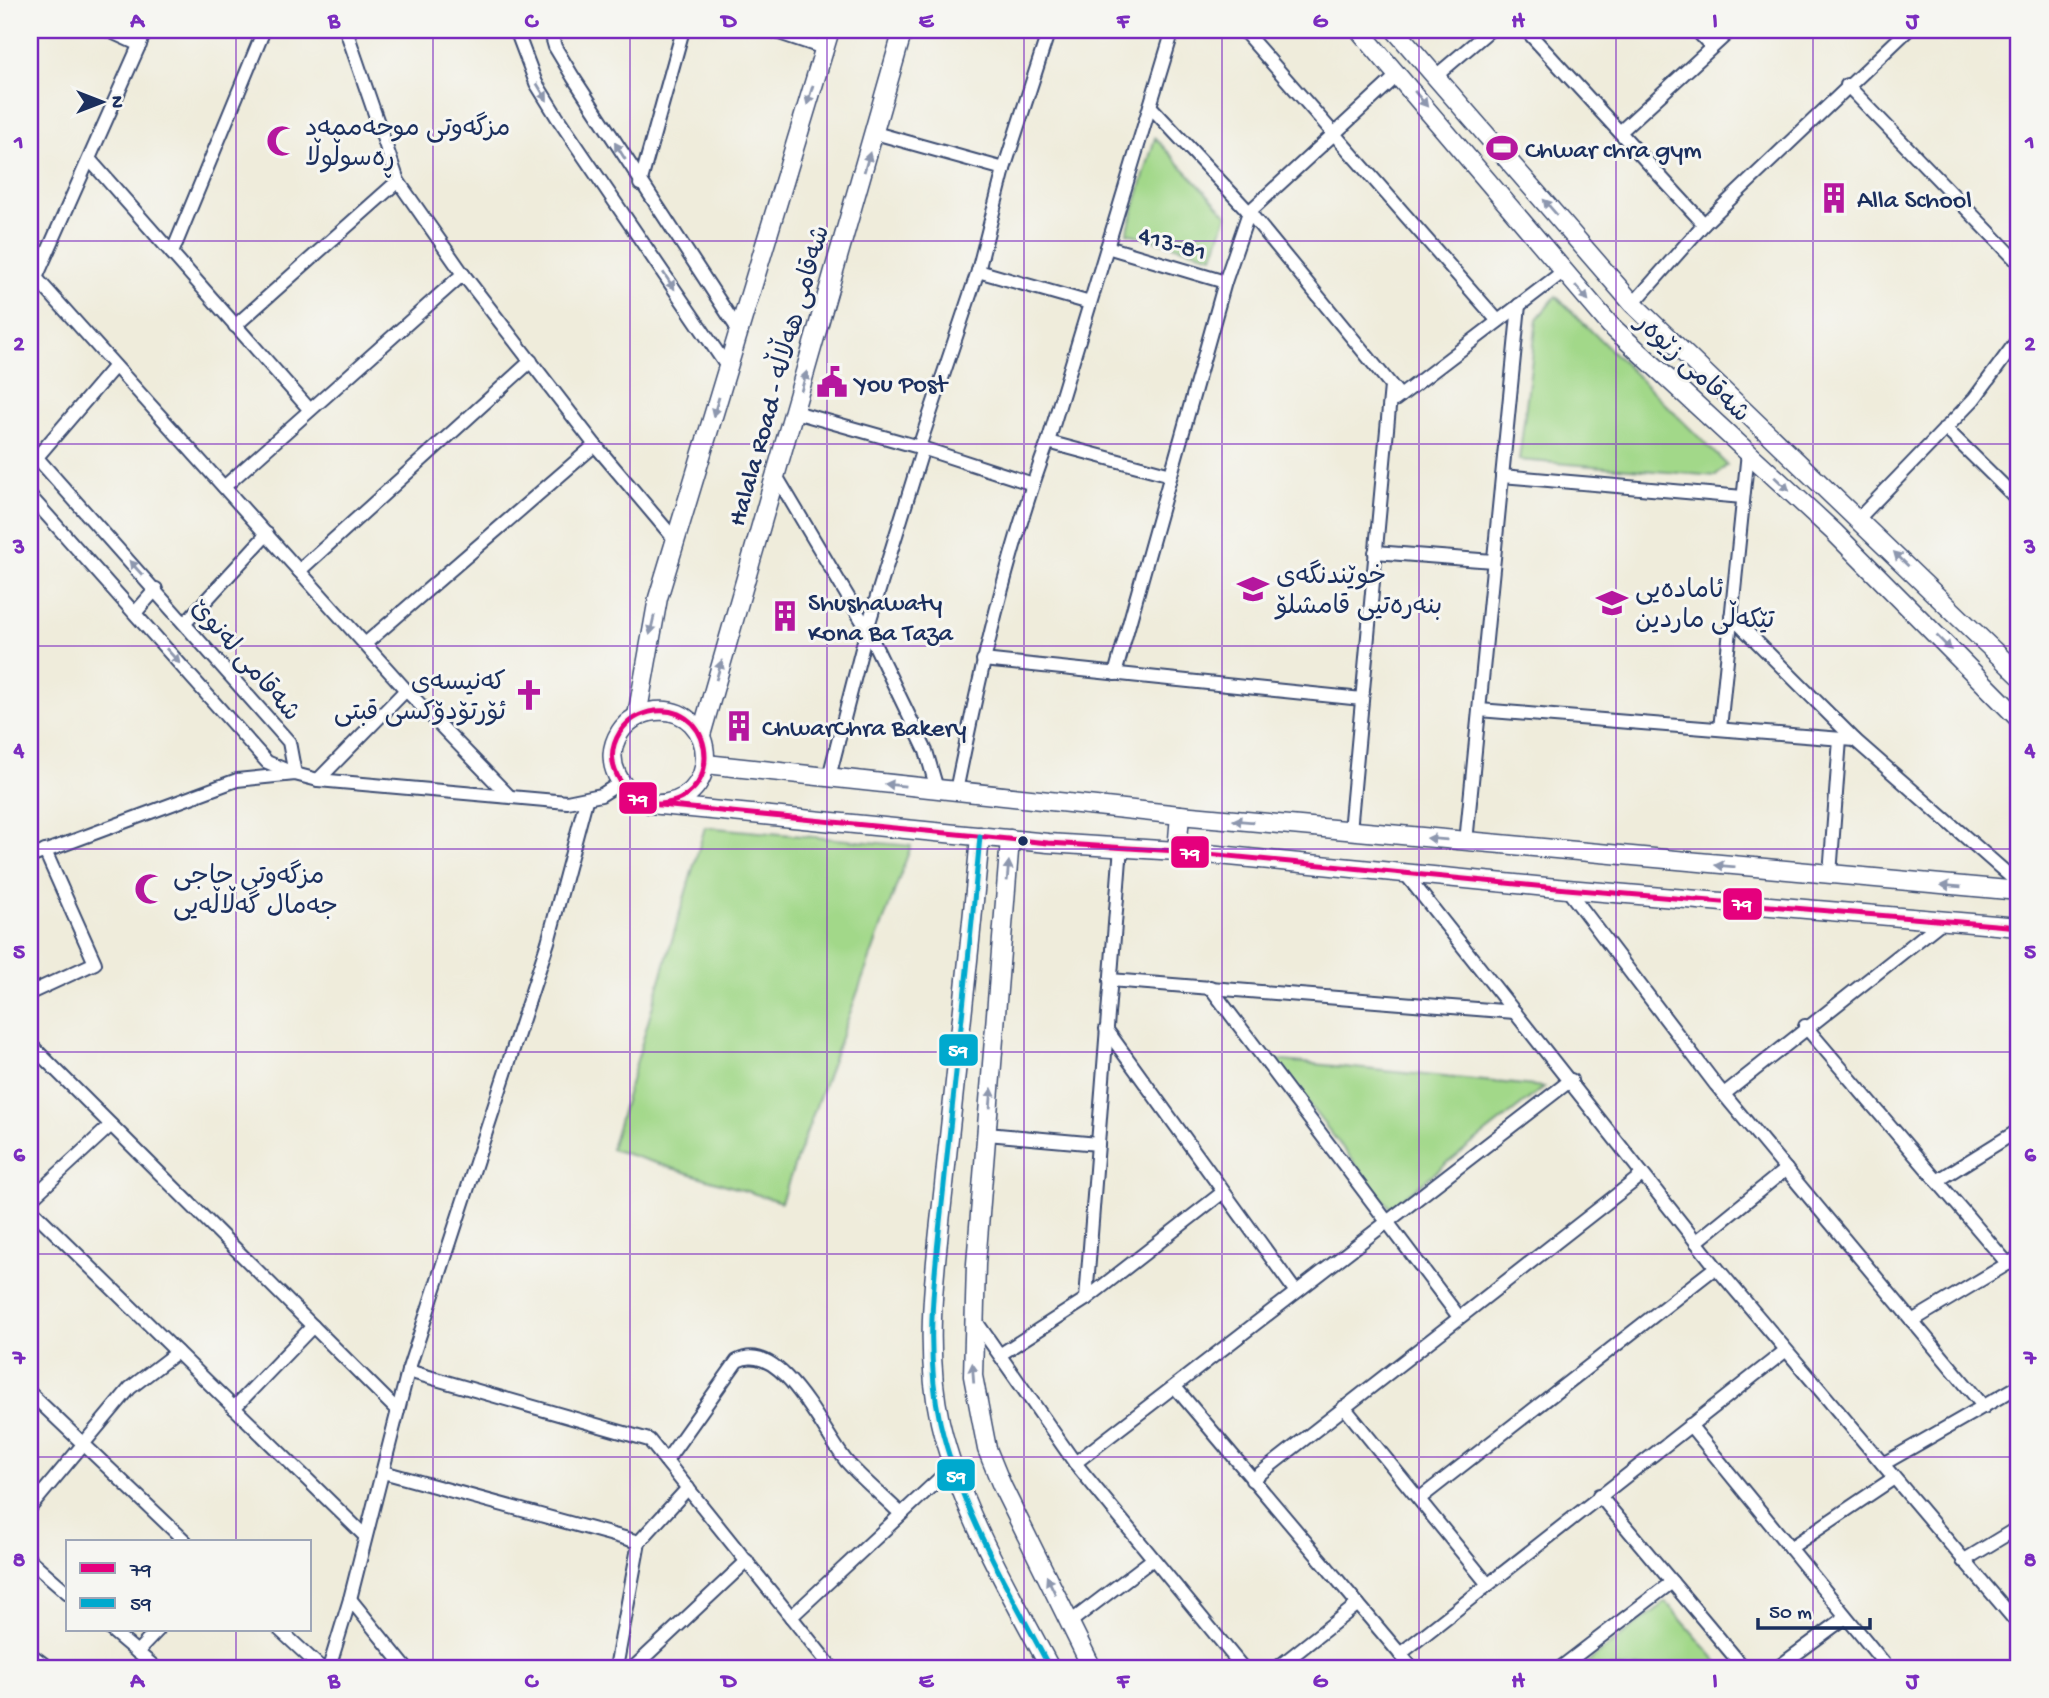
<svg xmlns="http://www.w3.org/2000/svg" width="2049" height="1698" viewBox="0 0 2049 1698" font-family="'Gochi Hand','Playpen Sans Arabic',sans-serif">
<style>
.green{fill:#a2d889;stroke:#5e8474;stroke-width:2}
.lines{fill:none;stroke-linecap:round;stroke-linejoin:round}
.street-casing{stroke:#3b4b71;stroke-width:16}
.secondary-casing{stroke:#3b4b71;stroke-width:21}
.street{stroke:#fff;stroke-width:12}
.secondary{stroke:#fff;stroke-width:18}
.bus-1-casing{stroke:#f6f6f2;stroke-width:10}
.bus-2-casing{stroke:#f6f6f2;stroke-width:10}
.bus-1{stroke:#e5007d;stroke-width:5}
.bus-2{stroke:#00a9ce;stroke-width:5}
.oneway{fill:#8d97ae}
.grid{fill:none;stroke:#7b2cbf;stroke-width:2;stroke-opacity:0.55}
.bus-dot{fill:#1b2f5e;stroke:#f6f6f2;stroke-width:2.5}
.labels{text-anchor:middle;stroke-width:6;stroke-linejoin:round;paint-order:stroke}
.poi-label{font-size:26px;fill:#1b2f5e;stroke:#f6f6f2;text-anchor:start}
.street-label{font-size:26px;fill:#1b2f5e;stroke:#f6f6f2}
.line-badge{stroke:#f6f6f2;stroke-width:2.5}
.badge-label{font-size:19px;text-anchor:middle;font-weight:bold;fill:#fff}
.neatline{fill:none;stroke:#7b2cbf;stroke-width:2.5}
.grid-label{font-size:23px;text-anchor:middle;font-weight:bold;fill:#7b2cbf}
</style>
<rect width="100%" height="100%" fill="#f6f6f2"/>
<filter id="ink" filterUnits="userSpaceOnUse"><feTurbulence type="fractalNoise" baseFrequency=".0143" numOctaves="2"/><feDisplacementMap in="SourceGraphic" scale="14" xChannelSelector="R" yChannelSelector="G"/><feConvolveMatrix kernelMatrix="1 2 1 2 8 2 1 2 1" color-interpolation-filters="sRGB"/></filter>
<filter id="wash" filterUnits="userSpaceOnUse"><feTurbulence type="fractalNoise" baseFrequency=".00686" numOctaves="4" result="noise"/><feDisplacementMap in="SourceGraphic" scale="28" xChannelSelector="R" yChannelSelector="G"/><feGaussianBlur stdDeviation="1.57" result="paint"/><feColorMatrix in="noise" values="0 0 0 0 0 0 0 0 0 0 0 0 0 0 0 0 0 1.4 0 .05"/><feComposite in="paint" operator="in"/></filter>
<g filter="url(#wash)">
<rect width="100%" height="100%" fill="#efecdb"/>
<g class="green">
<path d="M 1155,138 L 1227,215 L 1213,256 L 1127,233 Z"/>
<path d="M 1556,296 L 1727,465 L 1716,476 L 1519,460 L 1537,319 Z"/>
<path d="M 705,827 L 911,846 L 781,1202 L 611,1149 Z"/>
<path d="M 1274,1060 L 1544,1087 L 1390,1208 Z"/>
<path d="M 1666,1602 L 1723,1668 L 1580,1668 Z"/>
</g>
</g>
<g filter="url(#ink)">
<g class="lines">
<defs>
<g id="street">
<path d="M 107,30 L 140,45"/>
<path d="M 346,30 L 398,181 L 463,274 L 595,445 L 676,541"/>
<path d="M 516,30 L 536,83 L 557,117 L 728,368"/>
<path d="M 550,30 L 555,47 L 573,77 L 739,331"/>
<path d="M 770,30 L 824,48"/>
<path d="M 1243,30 L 1498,321"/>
<path d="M 1526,30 L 1704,224"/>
<path d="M 1696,30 L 1712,47"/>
<path d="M 1437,75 L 1490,30"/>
<path d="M 1847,85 L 2019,263"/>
<path d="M 1150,106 L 1249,212 L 1400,396"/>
<path d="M 1620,132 L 1731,30"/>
<path d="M 875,133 L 1004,169"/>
<path d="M 90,160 L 310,410"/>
<path d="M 640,184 L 683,30"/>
<path d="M 1107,247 L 1225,282"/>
<path d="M 172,253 L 264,30"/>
<path d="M 30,271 L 406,690 L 509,796"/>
<path d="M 978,271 L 1090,303"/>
<path d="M 36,278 L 146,30"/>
<path d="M 1633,304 L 1704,224 L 1908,30"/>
<path d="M 235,326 L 398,181"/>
<path d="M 1395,400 L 1564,271"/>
<path d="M 795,412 L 919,447 L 1033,484"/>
<path d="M 1945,428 L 2019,501"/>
<path d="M 1048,442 L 1171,475"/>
<path d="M 919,447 L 978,271 L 1004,169 L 1049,30"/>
<path d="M 30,450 L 289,742 L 295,774"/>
<path d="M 37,457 L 115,366"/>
<path d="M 775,474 L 867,629 L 926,751 L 937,789"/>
<path d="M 1502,476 L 1743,497"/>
<path d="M 224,487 L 463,274"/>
<path d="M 30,496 L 267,762 L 293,773"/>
<path d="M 1859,518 L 1974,399 L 2019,338"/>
<path d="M 1375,552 L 1493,561"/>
<path d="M 299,571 L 531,361"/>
<path d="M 135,613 L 156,589"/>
<path d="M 1731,616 L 1855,740 L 2019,884"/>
<path d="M 186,622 L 267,534"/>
<path d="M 365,644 L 595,445"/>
<path d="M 983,660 L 1362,699"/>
<path d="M 1115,674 L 1225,282 L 1249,212 L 1399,74"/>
<path d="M 1479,710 L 1855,740"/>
<path d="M 1720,729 L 1748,452"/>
<path d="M 829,777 L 867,629 L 923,448"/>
<path d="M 318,780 L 406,690"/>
<path d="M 956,791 C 980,673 1006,555 1048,442 L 1173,30"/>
<path d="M 1350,831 L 1391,386"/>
<path d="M 1466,842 L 1519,305"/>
<path d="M 30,857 L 237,780 L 295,774 L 318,780 L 567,802 L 601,795 L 620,783"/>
<path d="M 1404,872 L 1716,1267 L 2019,1625"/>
<path d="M 1830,875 L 1840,739"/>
<path d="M 1567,889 L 1716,1085 L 1984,1407"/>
<path d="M 1110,980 L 1515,1012"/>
<path d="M 1210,987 L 1459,1317"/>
<path d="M 30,993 L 95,963 L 45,851"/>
<path d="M 1805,1026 L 2008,1264"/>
<path d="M 1106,1029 L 1296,1292"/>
<path d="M 30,1044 L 398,1411"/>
<path d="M 1724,1094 L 1944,920"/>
<path d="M 987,1134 L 1098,1144"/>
<path d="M 1937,1181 L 2019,1130"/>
<path d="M 30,1200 L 111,1125"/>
<path d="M 30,1208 L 364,1535"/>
<path d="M 1696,1242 L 1786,1169"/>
<path d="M 1086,1299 L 1121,846"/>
<path d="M 973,1317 L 1075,1463 L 1243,1668"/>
<path d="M 1912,1321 L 2019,1257"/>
<path d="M 1001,1354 L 1086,1299 L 1222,1193"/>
<path d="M 408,1371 L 649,1440 L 832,1668"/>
<path d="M 1175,1387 L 1412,1668"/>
<path d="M 30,1393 L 186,1542"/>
<path d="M 1344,1407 L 1486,1582"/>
<path d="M 234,1408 L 313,1326"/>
<path d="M 1690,1425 L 1888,1668"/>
<path d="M 666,1461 L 737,1361 C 781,1337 825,1436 847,1462 C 863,1480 884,1497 901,1514"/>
<path d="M 1075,1463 L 1571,1080"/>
<path d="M 1883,1464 L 2019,1386"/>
<path d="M 383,1472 L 639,1542 L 688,1488"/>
<path d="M 1252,1480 L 1642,1175"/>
<path d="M 1599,1495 L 1744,1668"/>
<path d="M 1419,1499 L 1716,1267"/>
<path d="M 30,1508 L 130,1388 L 177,1352"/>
<path d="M 1790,1548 L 1894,1478"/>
<path d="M 30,1560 L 68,1593"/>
<path d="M 1963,1561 L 2019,1527"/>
<path d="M 350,1599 L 406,1668"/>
<path d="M 791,1617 L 953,1466"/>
<path d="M 1069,1623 L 1153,1559"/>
<path d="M 111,1630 L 156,1668"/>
<path d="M 280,1630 L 321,1668"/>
<path d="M 137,1652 L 158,1630"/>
<path d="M 30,1654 L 49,1668"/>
<path d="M 1400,1654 L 1785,1351"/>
<path d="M 329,1668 L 350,1599 L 408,1371 L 548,942 L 586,800"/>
<path d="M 616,1668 L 639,1542"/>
<path d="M 633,1668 L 747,1561"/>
<path d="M 1277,1668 L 1358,1604"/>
<path d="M 1560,1668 L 1672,1582"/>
<path d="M 1777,1668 L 1846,1617"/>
</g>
<g id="secondary">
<path d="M 1359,30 L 1610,325 L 1834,532 L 2019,719"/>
<path d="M 1395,30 L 1633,304 L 2019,675"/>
<path d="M 637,716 L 658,598 L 830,30"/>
<path d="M 701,735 L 903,30"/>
<path d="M 706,764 L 1180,815 L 2019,891"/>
<path d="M 650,804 C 726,809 719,704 655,711 C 641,713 628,720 620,732 C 601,762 621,793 650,804 L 1048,843 L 1177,851 L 1567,889 L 2019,927"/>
<path d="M 980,836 C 970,953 956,1068 944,1185 C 936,1263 923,1344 940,1422 C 960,1509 1009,1590 1050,1668"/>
<path d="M 1010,839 L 976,1264 L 973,1376 L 987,1449 L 1002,1486 L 1092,1668"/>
<path d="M 1177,851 L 1180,815"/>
</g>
</defs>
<use href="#street" class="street-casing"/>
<use href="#secondary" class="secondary-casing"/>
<use href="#street" class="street"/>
<use href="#secondary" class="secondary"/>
<defs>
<path id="bus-1" d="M 650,804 C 726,809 719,704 655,711 C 641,713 628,720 620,732 C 601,762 621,793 650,804 L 1048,843 L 1177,851 L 1567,889 L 2019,927"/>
<path id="bus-2" d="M 980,836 C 970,953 956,1068 944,1185 C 936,1263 923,1344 940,1422 C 960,1509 1009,1590 1050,1668"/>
</defs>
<use href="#bus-1" class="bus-1-casing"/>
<use href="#bus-2" class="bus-2-casing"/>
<use href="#bus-1" class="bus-1"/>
<use href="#bus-2" class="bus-2"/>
</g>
<defs><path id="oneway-solid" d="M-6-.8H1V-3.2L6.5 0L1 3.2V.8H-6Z" transform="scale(1.75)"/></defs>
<g class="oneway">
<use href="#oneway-solid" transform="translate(542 92) rotate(59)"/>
<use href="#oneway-solid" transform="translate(810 95) rotate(107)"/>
<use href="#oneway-solid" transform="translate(1421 99) rotate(50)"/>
<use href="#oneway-solid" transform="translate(620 151) rotate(-122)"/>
<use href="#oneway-solid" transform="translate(867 162) rotate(-74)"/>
<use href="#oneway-solid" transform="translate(1550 207) rotate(-131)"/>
<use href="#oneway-solid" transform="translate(669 281) rotate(56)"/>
<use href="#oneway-solid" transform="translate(1582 293) rotate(49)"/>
<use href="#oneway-solid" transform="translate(804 381) rotate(-74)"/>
<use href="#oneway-solid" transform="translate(716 407) rotate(107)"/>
<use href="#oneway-solid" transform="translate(1782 484) rotate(43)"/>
<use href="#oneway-solid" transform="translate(1901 559) rotate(-136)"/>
<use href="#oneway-solid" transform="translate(136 568) rotate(-132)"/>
<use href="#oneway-solid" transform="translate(652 625) rotate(103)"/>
<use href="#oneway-solid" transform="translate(1944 643) rotate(45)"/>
<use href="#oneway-solid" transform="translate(173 656) rotate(48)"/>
<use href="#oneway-solid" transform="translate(719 670) rotate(-74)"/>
<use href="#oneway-solid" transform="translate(895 785) rotate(-174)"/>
<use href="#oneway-solid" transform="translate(1243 821) rotate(-175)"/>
<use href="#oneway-solid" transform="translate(1437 839) rotate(-175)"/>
<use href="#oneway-solid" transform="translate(1725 866) rotate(-175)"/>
<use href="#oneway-solid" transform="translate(1008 871) rotate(-85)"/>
<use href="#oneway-solid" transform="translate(1951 886) rotate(-175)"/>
<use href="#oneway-solid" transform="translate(991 1098) rotate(-85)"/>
<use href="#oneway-solid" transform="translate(973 1373) rotate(-94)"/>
<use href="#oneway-solid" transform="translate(1051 1585) rotate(-116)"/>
</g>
</g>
<path class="grid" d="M 236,30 L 236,1542M 433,30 L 433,1668M 630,30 L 630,1668M 827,30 L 827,1668M 1024,30 L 1024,1668M 1222,30 L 1222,1668M 1419,30 L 1419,1668M 1616,30 L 1616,1668M 1813,30 L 1813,1668M 30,241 L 2019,241M 30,444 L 2019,444M 30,646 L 2019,646M 30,849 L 2019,849M 30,1052 L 2019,1052M 30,1254 L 2019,1254M 30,1457 L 2019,1457M 236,1630 L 236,1668"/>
<defs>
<symbol id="mosque-bare" viewBox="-9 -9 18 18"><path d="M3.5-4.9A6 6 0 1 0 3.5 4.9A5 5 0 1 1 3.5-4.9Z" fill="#b5179e" stroke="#f6f6f2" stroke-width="2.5" paint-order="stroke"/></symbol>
<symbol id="stadium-bare" viewBox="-9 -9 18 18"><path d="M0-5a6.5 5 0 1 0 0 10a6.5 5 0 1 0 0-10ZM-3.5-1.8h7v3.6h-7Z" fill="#b5179e" stroke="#f6f6f2" stroke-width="2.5" paint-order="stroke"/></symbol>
<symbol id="building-bare" viewBox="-9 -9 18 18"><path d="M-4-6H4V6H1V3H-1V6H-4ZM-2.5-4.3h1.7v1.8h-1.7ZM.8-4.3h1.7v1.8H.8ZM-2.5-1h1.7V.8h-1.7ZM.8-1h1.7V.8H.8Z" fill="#b5179e" stroke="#f6f6f2" stroke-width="2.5" paint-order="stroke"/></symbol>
<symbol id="civic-bare" viewBox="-9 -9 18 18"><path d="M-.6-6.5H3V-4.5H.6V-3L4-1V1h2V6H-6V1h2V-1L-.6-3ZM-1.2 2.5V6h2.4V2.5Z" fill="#b5179e" stroke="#f6f6f2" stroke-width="2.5" paint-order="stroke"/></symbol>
<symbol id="school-bare" viewBox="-9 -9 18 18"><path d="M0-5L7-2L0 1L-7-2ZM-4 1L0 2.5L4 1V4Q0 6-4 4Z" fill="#b5179e" stroke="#f6f6f2" stroke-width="2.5" paint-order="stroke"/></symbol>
<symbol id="church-bare" viewBox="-9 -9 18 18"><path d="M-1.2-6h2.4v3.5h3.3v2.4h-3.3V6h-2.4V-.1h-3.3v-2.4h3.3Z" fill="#b5179e" stroke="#f6f6f2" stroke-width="2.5" paint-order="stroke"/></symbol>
</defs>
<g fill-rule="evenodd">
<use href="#mosque-bare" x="260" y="119" width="44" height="44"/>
<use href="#stadium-bare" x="1480" y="126" width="44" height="44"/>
<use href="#building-bare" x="1812" y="176" width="44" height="44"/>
<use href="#civic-bare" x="810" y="360" width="44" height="44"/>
<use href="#school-bare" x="1231" y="567" width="44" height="44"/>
<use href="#school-bare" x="1590" y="581" width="44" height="44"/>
<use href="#building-bare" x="763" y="594" width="44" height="44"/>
<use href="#church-bare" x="507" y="673" width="44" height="44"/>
<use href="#building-bare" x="717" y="704" width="44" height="44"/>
<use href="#mosque-bare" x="128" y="867" width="44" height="44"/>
</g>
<circle class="bus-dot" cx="1023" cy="841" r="6"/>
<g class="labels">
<g class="poi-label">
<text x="305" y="135">مزگەوتی موحەممەد<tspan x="305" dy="30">ڕەسوڵوڵا</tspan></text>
<text x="1525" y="157">Chwar chra gym</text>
<text x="1857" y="207">Alla School</text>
<text x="855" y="391">You Post</text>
<text x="1276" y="583">خوێندنگەی<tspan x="1276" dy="30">بنەرەتیی قامشلۆ</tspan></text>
<text x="1635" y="597">ئامادەیی<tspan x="1635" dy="30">تێکەڵی ماردین</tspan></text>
<text x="808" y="610">Shushawaty<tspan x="808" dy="30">Kona Ba Taza</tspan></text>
<text x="506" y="689" text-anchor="end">کەنیسەی<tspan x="506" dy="30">ئۆرتۆدۆکسی قبتی</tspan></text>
<text x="762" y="735">ChwarChra Bakery</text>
<text x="173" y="883">مزگەوتی حاجی<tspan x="173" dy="30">جەمال گەڵاڵەیی</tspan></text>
</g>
<g class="street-label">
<text transform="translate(1173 242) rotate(16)" y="9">413-81</text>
<text transform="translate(1694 367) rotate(43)" y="9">شەقامی زێوەر</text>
<text transform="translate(777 375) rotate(-74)" y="9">Halala Road - شەقامی هەڵاڵە</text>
<text transform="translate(247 659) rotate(49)" y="9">شەقامی لەنوێ</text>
</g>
</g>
<g class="line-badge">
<rect x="618" y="781" width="40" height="34" rx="7" fill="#e5007d"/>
<rect x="1170" y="835" width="40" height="34" rx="7" fill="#e5007d"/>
<rect x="1722" y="887" width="41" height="34" rx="7" fill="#e5007d"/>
<rect x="938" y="1033" width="41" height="34" rx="7" fill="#00a9ce"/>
<rect x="936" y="1458" width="40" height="34" rx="7" fill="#00a9ce"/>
</g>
<g class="badge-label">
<text x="638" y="805">79</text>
<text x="1190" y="859">79</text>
<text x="1742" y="910">79</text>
<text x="958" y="1056">59</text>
<text x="956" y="1482">59</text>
</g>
<rect width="2049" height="1698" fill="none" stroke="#f6f6f2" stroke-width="77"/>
<rect x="66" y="1540" width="245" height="91" fill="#f6f6f2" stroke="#9ea6b7" stroke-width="2"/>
<rect x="80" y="1563" width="35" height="10" fill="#e5007d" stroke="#9ea6b7" stroke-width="2"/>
<text x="130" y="1576" font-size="21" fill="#1b2f5e">79</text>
<rect x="80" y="1598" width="35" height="10" fill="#00a9ce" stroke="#9ea6b7" stroke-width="2"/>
<text x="130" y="1610" font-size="21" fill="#1b2f5e">59</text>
<g transform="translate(102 102) rotate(90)" stroke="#f6f6f2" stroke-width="5" paint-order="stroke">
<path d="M0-5L12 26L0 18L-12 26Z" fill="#1b2f5e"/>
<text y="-10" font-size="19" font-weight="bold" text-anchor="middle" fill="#1b2f5e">N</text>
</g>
<path d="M1758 1618v10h112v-10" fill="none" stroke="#1b2f5e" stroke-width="3.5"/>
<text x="1769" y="1618" font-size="21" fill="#1b2f5e" stroke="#f6f6f2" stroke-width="5" paint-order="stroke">50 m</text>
<rect x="38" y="38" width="1972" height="1622" class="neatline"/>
<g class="grid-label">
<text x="137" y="27">A</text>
<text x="334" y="27">B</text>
<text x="531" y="27">C</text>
<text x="729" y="27">D</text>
<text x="926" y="27">E</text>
<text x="1123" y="27">F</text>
<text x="1320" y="27">G</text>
<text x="1518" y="27">H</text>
<text x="1715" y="27">I</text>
<text x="1912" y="27">J</text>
<text x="19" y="148">1</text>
<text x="2030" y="148">1</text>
<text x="19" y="350">2</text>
<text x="2030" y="350">2</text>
<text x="19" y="553">3</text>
<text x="2030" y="553">3</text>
<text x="19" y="756">4</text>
<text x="2030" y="756">4</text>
<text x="19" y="958">5</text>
<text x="2030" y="958">5</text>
<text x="19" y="1161">6</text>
<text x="2030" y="1161">6</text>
<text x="19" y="1364">7</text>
<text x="2030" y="1364">7</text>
<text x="19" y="1566">8</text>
<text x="2030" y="1566">8</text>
<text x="137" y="1687">A</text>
<text x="334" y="1687">B</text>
<text x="531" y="1687">C</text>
<text x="729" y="1687">D</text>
<text x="926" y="1687">E</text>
<text x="1123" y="1687">F</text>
<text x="1320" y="1687">G</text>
<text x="1518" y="1687">H</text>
<text x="1715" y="1687">I</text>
<text x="1912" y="1687">J</text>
</g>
</svg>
